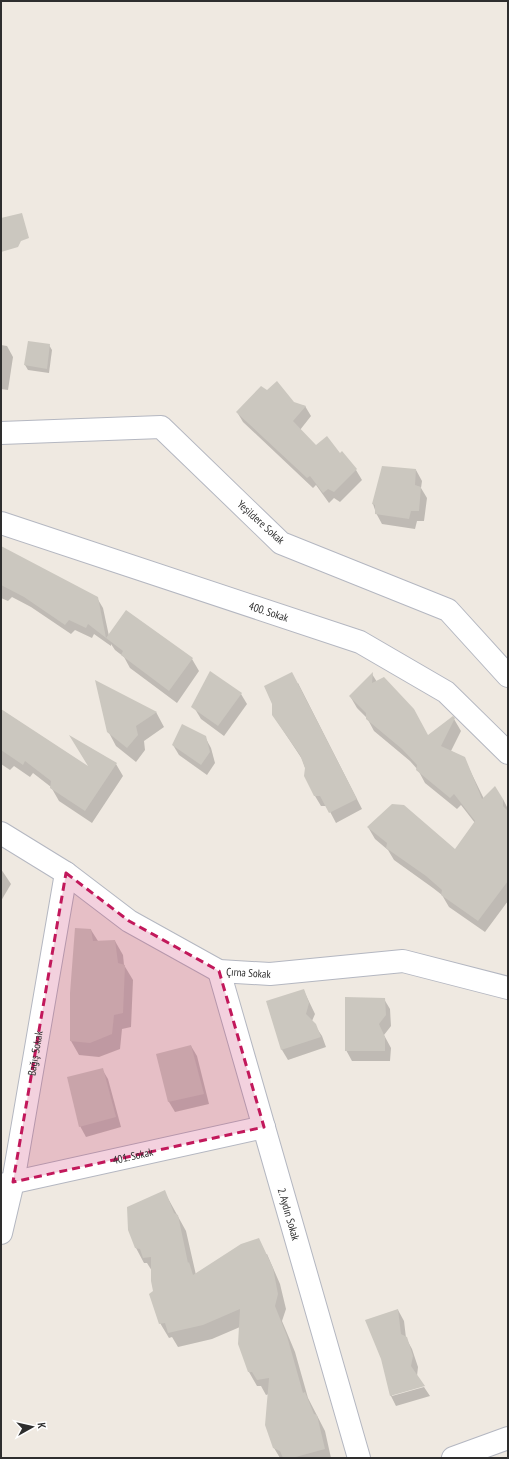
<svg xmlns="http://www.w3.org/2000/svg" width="509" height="1459" viewBox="0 0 509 1459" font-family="'PT Sans Narrow',sans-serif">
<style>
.shadow{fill:#0003}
.building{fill:#cbc7bf}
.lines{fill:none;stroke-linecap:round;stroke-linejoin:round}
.minor-casing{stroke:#b4b7c1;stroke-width:24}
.minor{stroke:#fff;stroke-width:22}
.marked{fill:#c2185b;fill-opacity:0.2;stroke:#c2185b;stroke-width:3;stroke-dasharray:8 5;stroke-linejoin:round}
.labels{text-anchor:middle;stroke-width:4;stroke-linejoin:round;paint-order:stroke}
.street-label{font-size:11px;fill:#2e2e2e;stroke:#fff}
</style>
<rect width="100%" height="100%" fill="#efe9e1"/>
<g class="shadow">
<path d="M 1,345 L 7,346 L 13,357 L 8,390 L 1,389 Z"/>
<path d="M 49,345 L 52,350 L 49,373 L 28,370 L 25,365 Z"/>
<path d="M 291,403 L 305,406 L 311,416 L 300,430 L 316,446 L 339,454 L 356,470 L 362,480 L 340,502 L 334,498 L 329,503 L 316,485 L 313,488 L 243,422 L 237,412 Z"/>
<path d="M 416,470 L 422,481 L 421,488 L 427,498 L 424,521 L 417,521 L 415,529 L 382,524 L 376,513 L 373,504 Z"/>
<path d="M 1,547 L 97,598 L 103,608 L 109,636 L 192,659 L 199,671 L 177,703 L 130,668 L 124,657 L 115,650 L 111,644 L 111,646 L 94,634 L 92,638 L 75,630 L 71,634 L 31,607 L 12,597 L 8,601 L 1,598 Z"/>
<path d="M 372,674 L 377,682 L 428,736 L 454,719 L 461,731 L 451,751 L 464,758 L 484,799 L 503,799 L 508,809 L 508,901 L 485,932 L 449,907 L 442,895 L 433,888 L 394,860 L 388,850 L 375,839 L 368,827 L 455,851 L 475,823 L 461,805 L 457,809 L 425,783 L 418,770 L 410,761 L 374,731 L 367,718 L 357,708 L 350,696 Z"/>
<path d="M 298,683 L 362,809 L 336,823 L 327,806 L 321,806 L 315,796 L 302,759 L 273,715 L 273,703 Z"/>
<path d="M 241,694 L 247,704 L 224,736 L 201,719 L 195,709 Z"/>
<path d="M 1,711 L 91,769 L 116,764 L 123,776 L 92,823 L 59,801 L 51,787 L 33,773 L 30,777 L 14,766 L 10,770 L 1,764 Z"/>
<path d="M 156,712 L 164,727 L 144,741 L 145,750 L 136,762 L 116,746 L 108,731 Z"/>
<path d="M 205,737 L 211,748 L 215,763 L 207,775 L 179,755 L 173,745 Z"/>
<path d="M 1,869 L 11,884 L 1,901 Z"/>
<path d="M 91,930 L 98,941 L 115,941 L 123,955 L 124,965 L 133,980 L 131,1027 L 122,1029 L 120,1049 L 99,1057 L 79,1055 L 71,1041 Z"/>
<path d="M 304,991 L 315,1014 L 312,1021 L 322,1036 L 326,1047 L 288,1060 L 282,1050 L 267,1002 Z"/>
<path d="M 384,999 L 390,1009 L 391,1026 L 384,1035 L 391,1048 L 390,1061 L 352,1061 L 346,1050 Z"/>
<path d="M 191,1046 L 197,1056 L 209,1104 L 175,1112 L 169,1102 L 157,1055 Z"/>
<path d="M 102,1069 L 108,1079 L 121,1127 L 86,1137 L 80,1126 Z"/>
<path d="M 164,1191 L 186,1231 L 196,1275 L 267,1254 L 280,1284 L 286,1309 L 282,1321 L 295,1352 L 308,1398 L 325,1431 L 331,1458 L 280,1458 L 274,1448 L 269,1394 L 266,1395 L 261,1386 L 257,1386 L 249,1372 L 240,1327 L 212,1339 L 178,1347 L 172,1337 L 169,1338 L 160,1323 L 152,1271 L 147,1263 L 144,1263 L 136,1248 Z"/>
<path d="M 398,1310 L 404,1321 L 406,1338 L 412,1349 L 418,1367 L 417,1376 L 392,1394 L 392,1396 L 424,1387 L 430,1396 L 396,1406 L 391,1396 Z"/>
</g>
<g class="building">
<path d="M 22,213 L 29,238 L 21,241 L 18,247 L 1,252 L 1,218 Z"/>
<path d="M 28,341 L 50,344 L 47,369 L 24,365 Z"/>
<path d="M 277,381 L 294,402 L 306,406 L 293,421 L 316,445 L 327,436 L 340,453 L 342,451 L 357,469 L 334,492 L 328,489 L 323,493 L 310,476 L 307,478 L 236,412 L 261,386 L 267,390 Z"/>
<path d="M 382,466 L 416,469 L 415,485 L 421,487 L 419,511 L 411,511 L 409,519 L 375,514 L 375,505 L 372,504 Z"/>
<path d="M 1,546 L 98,597 L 106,638 L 88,624 L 86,628 L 69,620 L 65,625 L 24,597 L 1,585 Z"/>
<path d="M 126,610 L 193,658 L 169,691 L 121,655 L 123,651 L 106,638 Z"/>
<path d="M 210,671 L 242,693 L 218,726 L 191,707 Z"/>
<path d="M 292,672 L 357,799 L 329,813 L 320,796 L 314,796 L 304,776 L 305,768 L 300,755 L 272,715 L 272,704 L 264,686 Z"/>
<path d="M 373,672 L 372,683 L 384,677 L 414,709 L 428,735 L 453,716 L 455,718 L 441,746 L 465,757 L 482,799 L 495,786 L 503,799 L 503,806 L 508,811 L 508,881 L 478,921 L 441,895 L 442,890 L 426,876 L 386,848 L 387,843 L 367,827 L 392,804 L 404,805 L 455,849 L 475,821 L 454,794 L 450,798 L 416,770 L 417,765 L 402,749 L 366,719 L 366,713 L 349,696 Z"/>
<path d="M 95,680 L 157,712 L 136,726 L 138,735 L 127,748 L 107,732 Z"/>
<path d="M 1,709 L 88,766 L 69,735 L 117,763 L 85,811 L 50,788 L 51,781 L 25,761 L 23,765 L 1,750 Z"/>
<path d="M 182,724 L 206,736 L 210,752 L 201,765 L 172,745 Z"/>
<path d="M 75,928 L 91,929 L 93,941 L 115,940 L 118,963 L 125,965 L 123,1013 L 114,1015 L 112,1034 L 90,1043 L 70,1041 L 70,993 Z"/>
<path d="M 304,989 L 309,1003 L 306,1014 L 316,1024 L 321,1037 L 281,1050 L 266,1001 Z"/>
<path d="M 345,997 L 385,998 L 386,1015 L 379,1024 L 385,1037 L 385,1051 L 345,1051 Z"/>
<path d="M 191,1045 L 204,1094 L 168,1102 L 156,1054 Z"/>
<path d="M 103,1068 L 116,1117 L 79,1127 L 67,1077 Z"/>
<path d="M 165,1190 L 174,1213 L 178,1215 L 188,1263 L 189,1262 L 193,1275 L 241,1244 L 259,1238 L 273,1268 L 278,1294 L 275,1306 L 287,1336 L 303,1393 L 305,1392 L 314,1414 L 317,1415 L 325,1449 L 292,1458 L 283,1458 L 280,1451 L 273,1448 L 265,1425 L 269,1378 L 257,1380 L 252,1372 L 248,1372 L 238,1344 L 240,1309 L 203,1325 L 168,1333 L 165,1323 L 159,1324 L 149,1294 L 153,1291 L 151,1281 L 151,1257 L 143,1258 L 140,1249 L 135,1248 L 128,1230 L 127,1207 Z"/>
<path d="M 398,1309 L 401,1334 L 407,1337 L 413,1356 L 411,1366 L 425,1386 L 390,1396 L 381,1359 L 365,1320 Z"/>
</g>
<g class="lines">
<defs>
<g id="minor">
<path d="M 1,433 L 161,427 L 281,543 L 448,610 L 508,676"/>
<path id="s1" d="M 1,523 L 360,642 L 446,692 L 508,753"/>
<path id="s2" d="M 1,833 L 66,873 L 129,921 L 219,971 L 270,974 L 403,961 L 508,988"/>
<path id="s3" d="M 219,971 L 359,1458"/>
<path id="s4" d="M 1,1185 L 264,1127"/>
<path id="s5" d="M 1,1233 L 13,1182 L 66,873"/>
<path d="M 453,1458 L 508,1438"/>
</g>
</defs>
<use href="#minor" class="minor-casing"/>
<use href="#minor" class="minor"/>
</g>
<path class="marked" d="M 66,873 L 129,921 L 219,971 L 264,1127 L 13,1182 Z"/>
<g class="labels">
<g class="street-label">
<text transform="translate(261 522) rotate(42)" y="4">Yeşildere Sokak</text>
<text dy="4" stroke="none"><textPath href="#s1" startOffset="282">400. Sokak</textPath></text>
<text dy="4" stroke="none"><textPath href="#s2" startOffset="288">Çırna Sokak</textPath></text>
<text dy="4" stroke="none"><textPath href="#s5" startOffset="183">Bağış Sokak</textPath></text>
<text dy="4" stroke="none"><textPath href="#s4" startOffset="135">401. Sokak</textPath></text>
<text dy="4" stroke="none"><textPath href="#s3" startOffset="253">2. Aydın Sokak</textPath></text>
</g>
</g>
<rect width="509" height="1459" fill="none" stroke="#2e2e2e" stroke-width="4"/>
<g transform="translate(32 1427) rotate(82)" stroke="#ffffff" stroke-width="3" paint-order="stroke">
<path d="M0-3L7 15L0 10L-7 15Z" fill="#2e2e2e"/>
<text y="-6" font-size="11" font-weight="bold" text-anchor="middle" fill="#2e2e2e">K</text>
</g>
</svg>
